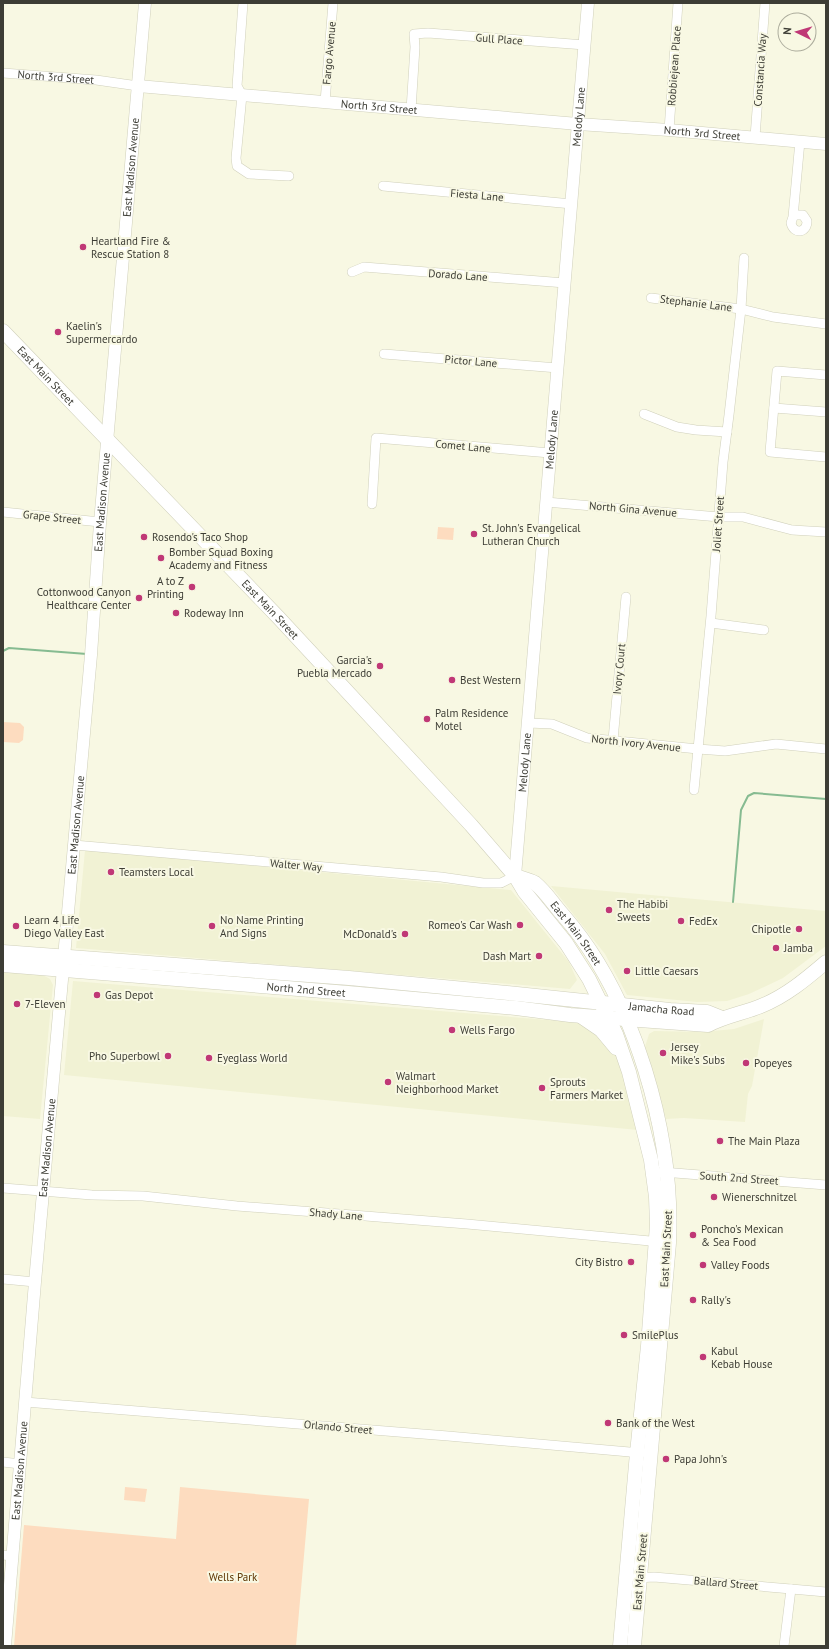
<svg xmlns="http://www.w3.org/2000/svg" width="829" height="1649" viewBox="0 0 829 1649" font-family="'PT Sans',sans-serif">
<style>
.built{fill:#f1f2d4}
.green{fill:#fddcbf}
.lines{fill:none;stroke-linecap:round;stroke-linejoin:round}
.stream{stroke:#86bb91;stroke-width:2}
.street-casing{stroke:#d0d0bb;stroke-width:10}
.secondary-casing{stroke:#d0d0bb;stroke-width:13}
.primary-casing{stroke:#d0d0bb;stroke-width:15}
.street{stroke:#fff;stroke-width:9}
.secondary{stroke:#fff;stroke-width:12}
.primary{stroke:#fff;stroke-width:14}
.poi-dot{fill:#c03876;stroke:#f8f8e3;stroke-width:1.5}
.labels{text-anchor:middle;stroke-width:4;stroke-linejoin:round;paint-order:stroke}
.street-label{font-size:11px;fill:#3d3d35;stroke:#f8f8e3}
.poi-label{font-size:11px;fill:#3d3d35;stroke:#f8f8e3;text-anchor:start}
.park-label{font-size:11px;fill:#5d3401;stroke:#f8f8e3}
</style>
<rect width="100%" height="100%" fill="#f8f8e3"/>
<g class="built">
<path d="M 85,850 L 511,890 L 569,962 L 577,980 L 570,989 L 76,948 Z"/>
<path d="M 551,886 L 826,911 L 826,946 L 783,978 L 749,994 L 727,1001 L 697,1002 L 627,995 L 605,954 Z"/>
<path d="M 3,972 L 43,975 L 50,979 L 53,985 L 40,1119 L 3,1116 Z"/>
<path d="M 73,981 L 598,1024 L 614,1043 L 638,1130 L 64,1075 Z"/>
<path d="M 764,1019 L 752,1086 L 748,1094 L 745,1122 L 684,1118 L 666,1119 L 645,1047 L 649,1034 L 654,1031 L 702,1032 L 734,1029 Z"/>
</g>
<g class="green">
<path d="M 438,527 L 454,528 L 453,540 L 437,539 Z"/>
<path d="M 3,722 L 20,723 L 24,727 L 23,740 L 19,743 L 3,742 Z"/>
<path d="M 125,1487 L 147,1489 L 145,1502 L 124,1500 Z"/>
<path d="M 180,1487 L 309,1499 L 296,1646 L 14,1646 L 24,1525 L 176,1539 Z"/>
</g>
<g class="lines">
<g class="stream">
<path d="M 3,651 L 9,648 L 87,654"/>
<path d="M 733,902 L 741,810 L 748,796 L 754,793 L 826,799"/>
</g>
<defs>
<g id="street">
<path d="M 243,3 L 237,86 L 242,95 L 236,158 L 237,166 L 249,174 L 289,176"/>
<path id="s1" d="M 3,73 L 96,80 L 138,86"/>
<path d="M 325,102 L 333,3"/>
<path d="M 411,110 L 415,47 L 414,34 L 428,33 L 585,45"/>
<path d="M 669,130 L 678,3"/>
<path d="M 755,137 L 765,3"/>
<path d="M 383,186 L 572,204"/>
<path d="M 793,217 L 796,215 L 803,215 L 807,221 C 807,233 794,235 791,223 L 793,217 L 800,141"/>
<path d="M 352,272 L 364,267 L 565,283"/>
<path d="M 651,298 L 741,309 L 773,317 L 826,324"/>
<path d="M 384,354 L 558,368"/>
<path d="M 826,375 L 777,371 L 770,452 L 826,457"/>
<path d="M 774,408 L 826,412"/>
<path d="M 644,414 L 677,427 L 696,430 L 727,432"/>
<path d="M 546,502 L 719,517 L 743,517 L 792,530 L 826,532"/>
<path d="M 372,504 L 376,438 L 550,453"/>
<path d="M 3,512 L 100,522"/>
<path d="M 711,623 L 764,630"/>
<path d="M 528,723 L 552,724 L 587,738 L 698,749 L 725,751 L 776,744 L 826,749"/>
<path d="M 613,740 L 626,597"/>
<path d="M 694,790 L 711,616 L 723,462 L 729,415 L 741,309 L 744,258"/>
<path d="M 74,845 L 441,877 L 483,883 L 501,883 L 515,876"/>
<path d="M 662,1172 L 826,1185"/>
<path d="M 3,1188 L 92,1195 L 143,1196 L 237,1206 L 467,1224 L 661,1242"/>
<path d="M 3,1279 L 35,1282"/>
<path d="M 25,1402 L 448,1436 L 641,1453"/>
<path d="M 3,1462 L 20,1464"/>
<path d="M 3,1555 L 12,1556"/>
<path d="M 636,1578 L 654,1577 L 826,1592"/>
<path d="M 784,1646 L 791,1589"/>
</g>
<g id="secondary">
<path id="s2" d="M 138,86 L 578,124 L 669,130 L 826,144"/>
<path id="s3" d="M 515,876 L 588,3"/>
<path id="s4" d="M 5,1646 L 35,1282 L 91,655 L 100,523 L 145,3"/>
</g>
<g id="primary">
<path id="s5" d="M 3,331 L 278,617 L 471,825 L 515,876 L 524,891 L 566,943 L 589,979 L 616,1034 L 629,1072 L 651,1160 L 656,1197 L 657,1225 L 648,1346 L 637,1453 L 620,1646"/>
<path id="s6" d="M 515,876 C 521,878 530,880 535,883 C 546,892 554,905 563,915 C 635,997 674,1135 669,1243 L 634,1646"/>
<path id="s7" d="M 3,952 L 349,978 L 517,994 L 670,1010 L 707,1012 L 722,1018"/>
<path id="s8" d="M 3,965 L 348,993 L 516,1008 L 570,1015 L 708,1025 C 725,1016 744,1013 761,1006 C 786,996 806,979 826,962"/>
<path d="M 582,1017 L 601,1030 L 616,1048"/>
</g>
</defs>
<use href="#street" class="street-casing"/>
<use href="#secondary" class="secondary-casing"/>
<use href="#primary" class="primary-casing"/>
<use href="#street" class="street"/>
<use href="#secondary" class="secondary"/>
<use href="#primary" class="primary"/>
</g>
<g class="poi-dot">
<circle cx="83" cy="247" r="4"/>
<circle cx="58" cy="332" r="4"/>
<circle cx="474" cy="534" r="4"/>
<circle cx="144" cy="537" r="4"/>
<circle cx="161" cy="558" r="4"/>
<circle cx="192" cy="587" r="4"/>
<circle cx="139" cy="598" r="4"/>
<circle cx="176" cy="613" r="4"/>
<circle cx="380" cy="666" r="4"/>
<circle cx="452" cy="680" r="4"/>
<circle cx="427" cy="719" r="4"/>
<circle cx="111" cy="872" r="4"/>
<circle cx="609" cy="910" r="4"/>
<circle cx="681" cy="921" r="4"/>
<circle cx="520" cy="925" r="4"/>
<circle cx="16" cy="926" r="4"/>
<circle cx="212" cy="926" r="4"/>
<circle cx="799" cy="929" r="4"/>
<circle cx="405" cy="934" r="4"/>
<circle cx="776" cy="948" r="4"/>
<circle cx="539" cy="956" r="4"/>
<circle cx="627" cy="971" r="4"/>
<circle cx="97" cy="995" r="4"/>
<circle cx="17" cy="1004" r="4"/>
<circle cx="452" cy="1030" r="4"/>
<circle cx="663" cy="1053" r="4"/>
<circle cx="168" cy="1056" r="4"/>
<circle cx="209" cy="1058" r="4"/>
<circle cx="746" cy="1063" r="4"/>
<circle cx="388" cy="1082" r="4"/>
<circle cx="542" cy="1088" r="4"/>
<circle cx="720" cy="1141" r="4"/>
<circle cx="714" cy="1197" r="4"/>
<circle cx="693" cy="1235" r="4"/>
<circle cx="631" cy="1262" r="4"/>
<circle cx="703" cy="1265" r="4"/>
<circle cx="693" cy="1300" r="4"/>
<circle cx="624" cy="1335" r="4"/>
<circle cx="703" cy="1357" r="4"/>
<circle cx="608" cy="1423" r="4"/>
<circle cx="666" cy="1459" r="4"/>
</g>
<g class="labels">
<g class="street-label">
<text transform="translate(499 39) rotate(4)" y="4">Gull Place</text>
<text transform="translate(329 53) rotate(-85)" y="4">Fargo Avenue</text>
<text transform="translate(674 66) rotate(-86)" y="4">Robbiejean Place</text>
<text transform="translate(760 70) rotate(-86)" y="4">Constancia Way</text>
<text dy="4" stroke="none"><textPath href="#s1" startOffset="53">North 3rd Street</textPath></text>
<text dy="4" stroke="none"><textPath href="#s2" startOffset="242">North 3rd Street</textPath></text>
<text dy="4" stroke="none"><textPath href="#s3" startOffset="762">Melody Lane</textPath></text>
<text dy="4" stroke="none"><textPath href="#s2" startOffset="566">North 3rd Street</textPath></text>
<text dy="4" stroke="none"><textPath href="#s4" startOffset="1484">East Madison Avenue</textPath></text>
<text transform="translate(477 195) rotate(5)" y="4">Fiesta Lane</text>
<text transform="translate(458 275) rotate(4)" y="4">Dorado Lane</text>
<text transform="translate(696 303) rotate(7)" y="4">Stephanie Lane</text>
<text transform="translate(471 361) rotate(5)" y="4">Pictor Lane</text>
<text dy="4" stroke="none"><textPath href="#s5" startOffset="62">East Main Street</textPath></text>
<text dy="4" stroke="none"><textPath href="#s3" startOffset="438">Melody Lane</textPath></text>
<text transform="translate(463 446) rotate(5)" y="4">Comet Lane</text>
<text dy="4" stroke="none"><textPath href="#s4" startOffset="1148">East Madison Avenue</textPath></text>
<text transform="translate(633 509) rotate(5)" y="4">North Gina Avenue</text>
<text transform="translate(52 517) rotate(6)" y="4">Grape Street</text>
<text transform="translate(718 524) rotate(-86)" y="4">Joliet Street</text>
<text dy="4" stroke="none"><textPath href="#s5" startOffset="386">East Main Street</textPath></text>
<text transform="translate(619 669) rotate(-85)" y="4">Ivory Court</text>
<text transform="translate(636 743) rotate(6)" y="4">North Ivory Avenue</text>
<text dy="4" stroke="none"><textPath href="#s3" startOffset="114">Melody Lane</textPath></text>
<text dy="4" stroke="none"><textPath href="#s4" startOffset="824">East Madison Avenue</textPath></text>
<text transform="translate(296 865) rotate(5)" y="4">Walter Way</text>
<text dy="4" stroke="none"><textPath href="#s6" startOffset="86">East Main Street</textPath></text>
<text dy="4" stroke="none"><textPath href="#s8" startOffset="304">North 2nd Street</textPath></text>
<text dy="4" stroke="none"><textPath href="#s7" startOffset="661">Jamacha Road</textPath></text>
<text dy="4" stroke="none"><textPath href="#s4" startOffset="500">East Madison Avenue</textPath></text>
<text transform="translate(739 1178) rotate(4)" y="4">South 2nd Street</text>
<text transform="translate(336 1214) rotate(5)" y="4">Shady Lane</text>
<text transform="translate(666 1249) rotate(-87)" y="4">East Main Street</text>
<text transform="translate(338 1427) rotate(5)" y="4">Orlando Street</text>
<text dy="4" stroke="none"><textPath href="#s4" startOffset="176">East Madison Avenue</textPath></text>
<text transform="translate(640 1572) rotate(-85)" y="4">East Main Street</text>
<text transform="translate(726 1583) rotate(5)" y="4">Ballard Street</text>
</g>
<g class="poi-label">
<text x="91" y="245">Heartland Fire &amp;<tspan x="91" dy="13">Rescue Station 8</tspan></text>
<text x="66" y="330">Kaelin's<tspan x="66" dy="13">Supermercardo</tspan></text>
<text x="482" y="532">St. John's Evangelical<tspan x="482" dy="13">Lutheran Church</tspan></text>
<text x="152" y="541">Rosendo's Taco Shop</text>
<text x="169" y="556">Bomber Squad Boxing<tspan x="169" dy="13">Academy and Fitness</tspan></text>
<text x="184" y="585" text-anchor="end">A to Z<tspan x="184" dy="13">Printing</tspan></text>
<text x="131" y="596" text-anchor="end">Cottonwood Canyon<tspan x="131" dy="13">Healthcare Center</tspan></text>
<text x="184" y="617">Rodeway Inn</text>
<text x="372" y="664" text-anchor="end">Garcia's<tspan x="372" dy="13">Puebla Mercado</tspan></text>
<text x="460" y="684">Best Western</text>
<text x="435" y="717">Palm Residence<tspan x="435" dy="13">Motel</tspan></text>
<text x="119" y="876">Teamsters Local</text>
<text x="617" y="908">The Habibi<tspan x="617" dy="13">Sweets</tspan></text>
<text x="24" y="924">Learn 4 Life<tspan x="24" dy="13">Diego Valley East</tspan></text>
<text x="220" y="924">No Name Printing<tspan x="220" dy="13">And Signs</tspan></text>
<text x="689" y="925">FedEx</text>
<text x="512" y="929" text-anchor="end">Romeo's Car Wash</text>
<text x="791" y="933" text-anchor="end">Chipotle</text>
<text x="397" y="938" text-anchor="end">McDonald's</text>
<text x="784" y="952">Jamba</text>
<text x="531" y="960" text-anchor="end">Dash Mart</text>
<text x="635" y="975">Little Caesars</text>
<text x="105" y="999">Gas Depot</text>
<text x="25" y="1008">7-Eleven</text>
<text x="460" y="1034">Wells Fargo</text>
<text x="671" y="1051">Jersey<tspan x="671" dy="13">Mike's Subs</tspan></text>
<text x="160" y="1060" text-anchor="end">Pho Superbowl</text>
<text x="217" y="1062">Eyeglass World</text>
<text x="754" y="1067">Popeyes</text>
<text x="396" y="1080">Walmart<tspan x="396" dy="13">Neighborhood Market</tspan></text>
<text x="550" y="1086">Sprouts<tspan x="550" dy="13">Farmers Market</tspan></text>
<text x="728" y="1145">The Main Plaza</text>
<text x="722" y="1201">Wienerschnitzel</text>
<text x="701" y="1233">Poncho's Mexican<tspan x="701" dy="13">&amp; Sea Food</tspan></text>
<text x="623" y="1266" text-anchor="end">City Bistro</text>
<text x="711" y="1269">Valley Foods</text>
<text x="701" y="1304">Rally's</text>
<text x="632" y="1339">SmilePlus</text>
<text x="711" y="1355">Kabul<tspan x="711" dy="13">Kebab House</tspan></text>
<text x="616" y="1427">Bank of the West</text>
<text x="674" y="1463">Papa John's</text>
</g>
<g class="park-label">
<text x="233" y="1581">Wells Park</text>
</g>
</g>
<rect width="829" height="1649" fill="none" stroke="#3d3d35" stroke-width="8"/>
<g transform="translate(797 32) rotate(275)"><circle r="19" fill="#f8f8e3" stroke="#adad9d"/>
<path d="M0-3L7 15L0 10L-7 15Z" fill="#c03876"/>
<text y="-6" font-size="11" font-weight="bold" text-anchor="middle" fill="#3d3d35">N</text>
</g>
</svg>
